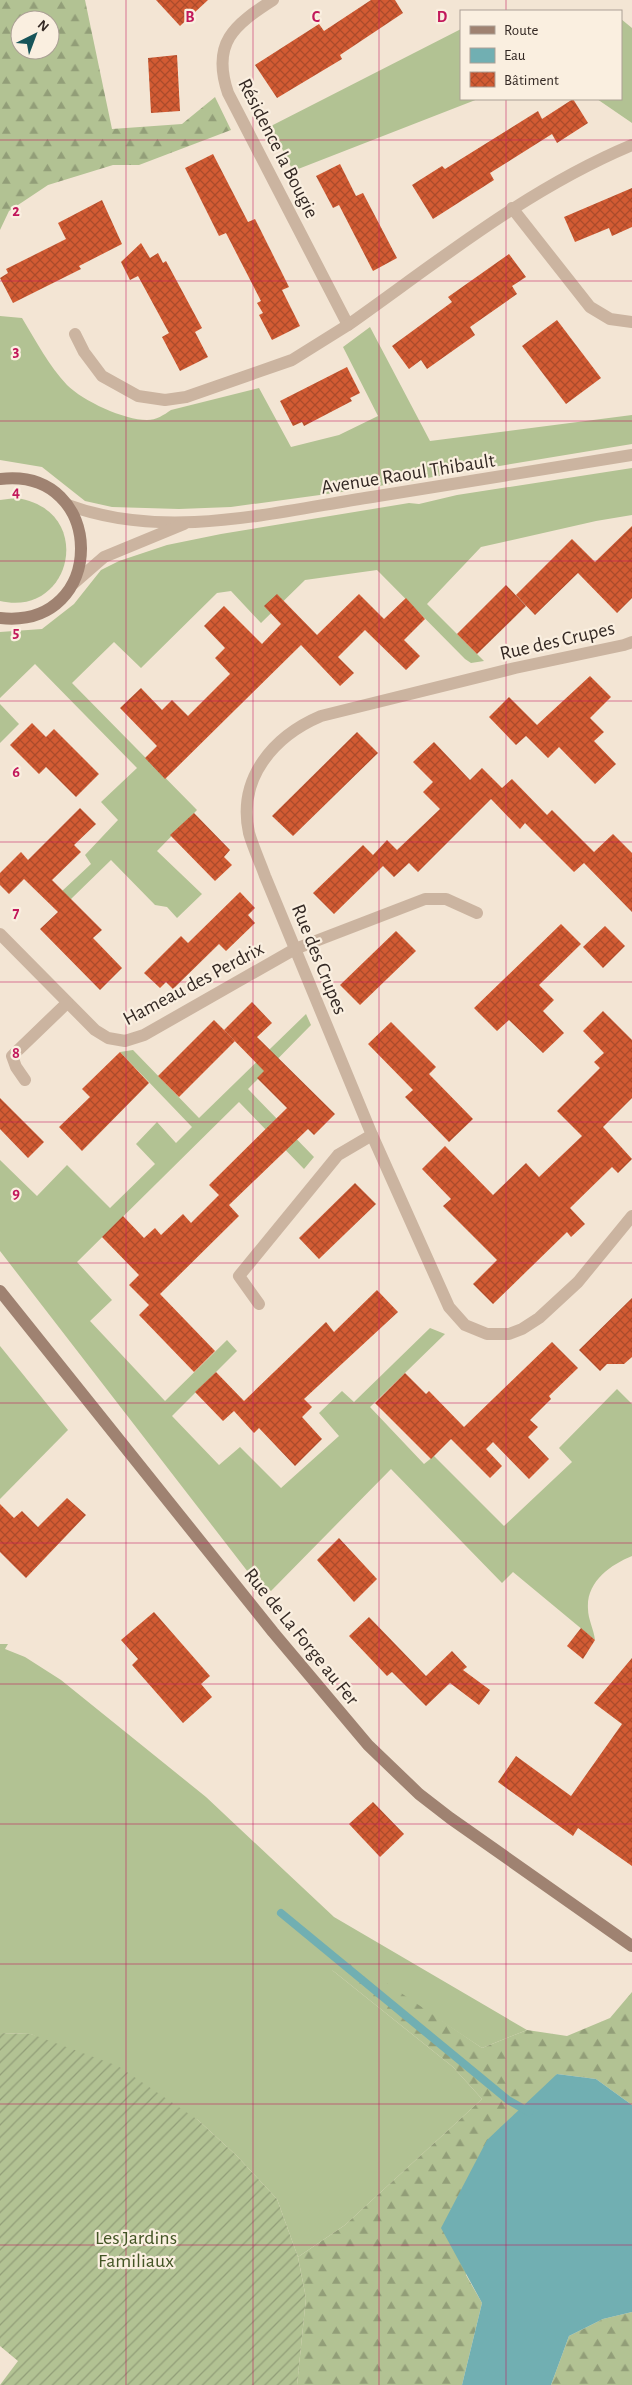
<svg xmlns="http://www.w3.org/2000/svg" width="632" height="2385" viewBox="0 0 632 2385" font-family="'Alegreya Sans',sans-serif">
<style>
.grass{fill:#b2c293}
.forest{fill:url(#forest-firs);fill-rule:evenodd}
.garden{fill:url(#garden-furrows)}
.water{fill:#71afb2}
.lines{fill:none;stroke-linecap:round;stroke-linejoin:round}
.stream{stroke:#71afb2;stroke-width:8}
.building{fill:url(#building-cross-hatch)}
.minor{stroke:#cbb4a0;stroke-width:12}
.tertiary{stroke:#cbb4a0;stroke-width:12}
.secondary{stroke:#9f8271;stroke-width:12}
.grid{fill:none;stroke:#c2185b;stroke-width:1;stroke-opacity:0.55}
.labels{text-anchor:middle;stroke-width:4.5;stroke-linejoin:round;paint-order:stroke}
.street-label{font-size:20px;fill:#342924;stroke:#faefe0}
.park-label{font-size:20px;fill:#435525;stroke:#faefe0}
.grid-label{font-size:16px;text-anchor:middle;font-weight:bold;fill:#c2185b;stroke:#faefe0;stroke-width:4.5;stroke-linejoin:round;paint-order:stroke}
</style>
<defs>
<pattern id="forest-firs" width="22" height="20" patternUnits="userSpaceOnUse" patternTransform="scale(1.25)"><rect width="22" height="20" fill="#b2c293"/><path d="M5 1l3.5 6h-7zM16 11l3.5 6h-7z" fill="#929e78"/></pattern>
<pattern id="garden-furrows" width="10" height="10" patternUnits="userSpaceOnUse" patternTransform="scale(1.25)"><rect width="10" height="10" fill="#b2c293"/><path d="M-1 1l2-2M0 10L10 0M9 11l2-2" fill="none" stroke="#929e78"/></pattern>
<pattern id="building-cross-hatch" width="8" height="8" patternUnits="userSpaceOnUse" patternTransform="scale(1.25)"><rect width="8" height="8" fill="#d25b33"/><path d="M0 0l8 8M0 8l8-8" fill="none" stroke="#ab4b2b"/></pattern>
</defs>
<rect width="100%" height="100%" fill="#f3e5d4"/>
<g class="grass">
<path d="M 621,19 L 632,28 L 632,123 L 597,99 L 621,99 Z"/>
<path d="M 461,29 L 461,99 L 478,99 L 293,171 L 271,126 Z"/>
<path d="M 0,316 L 22,318 C 36,341 49,366 67,385 C 83,401 124,420 147,420 C 156,420 164,415 171,410 L 259,388 L 291,447 L 339,435 L 378,416 L 343,347 L 370,327 L 430,441 L 632,415 L 632,444 L 349,491 L 231,507 L 179,509 L 112,507 L 85,501 L 42,467 L 0,460 Z"/>
<path d="M 632,468 L 632,515 L 596,521 L 481,547 L 427,604 L 484,661 L 471,663 L 465,659 L 377,570 L 305,580 L 261,623 L 231,591 L 217,593 L 141,668 L 114,642 L 72,683 L 197,810 L 157,851 L 202,894 L 177,918 L 167,907 L 155,905 L 111,860 L 71,899 L 61,892 L 91,864 L 85,855 L 118,820 L 101,802 L 137,768 L 35,664 L 0,698 L 0,632 L 42,629 L 74,604 L 101,570 L 119,561 L 167,545 L 221,534 L 409,503 L 419,504 L 457,495 Z"/>
<path d="M 16,498 C 96,509 73,618 0,601 L 0,500 Z"/>
<path d="M 0,704 L 19,724 L 0,743 Z"/>
<path d="M 306,1014 L 311,1025 L 248,1089 L 314,1157 L 304,1169 L 239,1102 L 77,1262 L 112,1300 L 90,1321 L 165,1401 L 227,1340 L 237,1351 L 172,1416 L 219,1465 L 240,1447 L 281,1488 L 339,1436 L 319,1413 L 342,1391 L 354,1402 L 430,1328 L 445,1334 L 370,1407 L 424,1464 L 434,1456 L 504,1526 L 572,1462 L 559,1448 L 617,1389 L 632,1404 L 632,1556 C 610,1565 586,1582 588,1609 C 588,1619 594,1630 595,1640 L 513,1572 L 502,1583 L 391,1469 L 271,1591 L 248,1572 L 0,1251 L 0,1160 L 37,1196 L 67,1165 L 110,1208 L 155,1164 L 136,1144 L 157,1122 L 176,1143 L 192,1127 L 120,1052 L 133,1050 L 199,1118 Z"/>
<path d="M 0,1346 L 68,1430 L 0,1499 Z"/>
<path d="M 0,1644 L 8,1644 L 5,1649 L 25,1657 L 61,1680 L 206,1797 L 334,1917 L 527,2030 L 482,2048 L 420,2007 L 332,1970 L 453,2067 L 482,2099 L 345,2225 L 298,2257 L 277,2199 L 237,2156 L 198,2120 L 31,2034 L 0,2033 Z"/>
</g>
<g class="forest">
<path d="M 0,0 L 85,0 L 112,129 L 182,124 L 215,97 L 231,130 L 139,165 L 113,165 L 48,185 L 9,211 L 0,230 ZM 20,20 L 50,20 L 50,50 L 20,50 Z"/>
<path d="M 351,1959 L 482,2048 L 527,2030 L 567,2036 L 610,2018 L 632,1992 L 632,2105 L 596,2079 L 557,2074 L 466,2275 L 482,2303 L 462,2385 L 297,2385 L 306,2298 L 298,2257 L 345,2225 L 482,2099 L 453,2067 L 332,1970 Z"/>
<path d="M 632,2312 L 632,2385 L 551,2385 L 569,2336 L 603,2319 Z"/>
</g>
<path class="garden" d="M 0,2033 L 31,2034 L 118,2066 L 198,2120 L 237,2156 L 277,2199 L 298,2257 L 306,2298 L 297,2385 L 0,2385 L 18,2361 L 0,2346 Z"/>
<path class="water" d="M 557,2074 L 596,2079 L 632,2105 L 632,2312 L 603,2319 L 569,2336 L 551,2385 L 462,2385 L 482,2303 L 441,2228 L 487,2140 Z"/>
<g class="lines">
<path class="stream" d="M 281,1913 L 508,2100 L 529,2112"/>
</g>
<g class="building">
<path d="M 156,0 L 208,0 L 180,26 Z"/>
<path d="M 371,0 L 395,0 L 403,13 L 340,55 L 342,59 L 277,98 L 255,65 L 319,24 L 324,31 Z"/>
<path d="M 177,55 L 180,111 L 151,113 L 148,58 Z"/>
<path d="M 573,99 L 588,123 L 557,143 L 552,134 L 490,173 L 494,180 L 433,219 L 412,185 L 442,166 L 445,169 L 538,111 L 542,119 Z"/>
<path d="M 213,154 L 248,222 L 255,219 L 289,287 L 282,290 L 300,326 L 272,340 L 259,315 L 263,313 L 257,303 L 261,301 L 226,233 L 219,236 L 185,168 Z"/>
<path d="M 340,164 L 356,196 L 363,193 L 397,258 L 373,271 L 339,205 L 333,208 L 316,176 Z"/>
<path d="M 632,188 L 632,227 L 612,236 L 609,228 L 575,242 L 564,217 Z"/>
<path d="M 102,200 L 122,244 L 79,266 L 81,269 L 13,303 L 0,278 L 8,273 L 6,269 L 66,239 L 58,223 Z"/>
<path d="M 141,243 L 150,258 L 158,253 L 163,263 L 166,261 L 202,328 L 195,332 L 208,357 L 180,371 L 162,337 L 169,333 L 138,276 L 130,280 L 121,262 Z"/>
<path d="M 509,254 L 526,277 L 512,286 L 517,294 L 470,327 L 475,335 L 427,369 L 421,360 L 409,369 L 392,346 L 452,302 L 448,297 Z"/>
<path d="M 557,320 L 601,378 L 566,404 L 522,346 Z"/>
<path d="M 347,367 L 360,393 L 350,398 L 352,401 L 304,426 L 302,422 L 293,426 L 280,401 Z"/>
<path d="M 632,526 L 632,598 L 617,613 L 578,573 L 535,615 L 516,595 L 572,539 L 595,562 Z"/>
<path d="M 506,585 L 526,606 L 477,654 L 457,634 Z"/>
<path d="M 277,594 L 317,635 L 359,594 L 384,619 L 406,598 L 425,619 L 404,640 L 420,656 L 406,670 L 365,630 L 338,657 L 354,673 L 340,686 L 301,645 L 165,779 L 145,758 L 157,746 L 120,708 L 141,688 L 162,710 L 172,700 L 188,716 L 230,674 L 215,658 L 225,648 L 204,626 L 224,606 L 262,644 L 281,624 L 264,606 Z"/>
<path d="M 590,676 L 611,697 L 590,718 L 604,732 L 594,741 L 616,764 L 595,784 L 559,747 L 548,758 L 526,736 L 516,745 L 489,717 L 509,697 L 537,725 Z"/>
<path d="M 32,723 L 46,737 L 54,729 L 99,774 L 76,797 L 46,767 L 39,774 L 10,745 Z"/>
<path d="M 357,732 L 378,753 L 293,836 L 272,816 Z"/>
<path d="M 434,742 L 470,780 L 482,768 L 502,788 L 512,779 L 547,815 L 552,810 L 594,852 L 613,834 L 632,853 L 632,912 L 584,863 L 574,872 L 525,823 L 520,829 L 491,799 L 418,872 L 409,863 L 394,877 L 383,866 L 334,914 L 313,893 L 363,845 L 373,855 L 387,840 L 397,850 L 440,809 L 423,792 L 433,782 L 413,762 Z"/>
<path d="M 80,808 L 96,824 L 74,845 L 81,852 L 52,880 L 102,930 L 93,938 L 122,968 L 100,990 L 40,929 L 58,912 L 24,879 L 9,894 L 0,885 L 0,873 L 21,852 L 28,860 Z"/>
<path d="M 194,813 L 230,850 L 224,857 L 232,865 L 215,881 L 170,835 Z"/>
<path d="M 240,892 L 255,908 L 248,915 L 255,923 L 226,951 L 219,944 L 173,989 L 166,982 L 160,988 L 144,973 L 181,936 L 188,943 Z"/>
<path d="M 561,924 L 581,944 L 539,985 L 554,1000 L 543,1011 L 564,1033 L 543,1053 L 509,1020 L 497,1031 L 474,1008 Z"/>
<path d="M 605,926 L 625,946 L 603,968 L 583,947 Z"/>
<path d="M 396,931 L 416,951 L 360,1005 L 340,985 Z"/>
<path d="M 252,1002 L 272,1023 L 257,1037 L 335,1114 L 314,1135 L 308,1129 L 229,1205 L 239,1216 L 160,1294 L 215,1351 L 194,1372 L 139,1315 L 149,1305 L 129,1285 L 139,1275 L 102,1237 L 123,1216 L 144,1238 L 155,1228 L 161,1235 L 183,1214 L 191,1223 L 219,1195 L 209,1185 L 287,1108 L 257,1078 L 264,1071 L 224,1030 Z"/>
<path d="M 603,1011 L 632,1040 L 632,1098 L 603,1127 L 632,1159 L 618,1173 L 612,1167 L 570,1208 L 585,1224 L 571,1237 L 567,1232 L 493,1304 L 473,1284 L 497,1260 L 443,1206 L 451,1199 L 422,1169 L 445,1146 L 493,1195 L 526,1163 L 539,1177 L 582,1136 L 557,1111 L 600,1068 L 594,1062 L 604,1053 L 583,1031 Z"/>
<path d="M 214,1020 L 235,1041 L 179,1097 L 158,1076 Z"/>
<path d="M 391,1022 L 436,1067 L 429,1074 L 473,1119 L 449,1142 L 405,1097 L 413,1090 L 368,1044 Z"/>
<path d="M 120,1052 L 149,1083 L 82,1151 L 59,1127 L 90,1097 L 82,1089 Z"/>
<path d="M 0,1098 L 44,1142 L 28,1158 L 0,1129 Z"/>
<path d="M 355,1183 L 376,1204 L 319,1259 L 299,1238 Z"/>
<path d="M 377,1290 L 398,1312 L 304,1399 L 312,1407 L 302,1417 L 322,1439 L 295,1466 L 259,1428 L 254,1433 L 234,1411 L 223,1421 L 195,1392 L 216,1372 L 244,1401 L 326,1322 L 334,1332 Z"/>
<path d="M 632,1298 L 632,1357 L 624,1364 L 607,1364 L 600,1371 L 579,1350 Z"/>
<path d="M 552,1342 L 578,1368 L 549,1396 L 551,1399 L 530,1420 L 538,1427 L 528,1437 L 549,1459 L 529,1479 L 493,1442 L 486,1449 L 502,1466 L 490,1478 L 451,1439 L 431,1459 L 375,1403 L 405,1373 L 426,1394 L 429,1391 L 464,1427 Z"/>
<path d="M 67,1498 L 86,1515 L 26,1578 L 0,1552 L 0,1504 L 14,1518 L 22,1511 L 38,1527 Z"/>
<path d="M 339,1538 L 377,1579 L 354,1602 L 317,1560 Z"/>
<path d="M 154,1612 L 210,1676 L 201,1684 L 212,1697 L 183,1723 L 132,1665 L 138,1659 L 121,1640 Z"/>
<path d="M 369,1617 L 426,1676 L 452,1651 L 467,1667 L 463,1670 L 490,1690 L 479,1705 L 450,1683 L 426,1706 L 392,1672 L 387,1676 L 349,1636 Z"/>
<path d="M 581,1628 L 595,1640 L 583,1659 L 567,1646 Z"/>
<path d="M 632,1658 L 632,1866 L 578,1828 L 573,1836 L 498,1782 L 516,1756 L 571,1796 L 622,1724 L 594,1703 Z"/>
<path d="M 373,1802 L 404,1834 L 380,1857 L 349,1824 Z"/>
</g>
<g class="lines">
<g class="minor">
<path d="M 273,0 C 234,25 211,43 228,93 L 348,325 C 440,260 527,189 632,145"/>
<path d="M 512,208 L 590,307 L 610,319 L 632,322"/>
<path d="M 75,334 L 84,352 L 102,376 L 138,396 L 165,400 L 186,397 L 292,360 L 348,325"/>
<path d="M 632,642 L 624,645 L 515,668 L 321,716 C 274,736 237,778 249,833 C 253,847 260,862 265,876 L 372,1135 L 449,1307 L 465,1325 L 487,1334 L 509,1334 L 522,1329 L 539,1318 L 578,1282 L 632,1216"/>
<path d="M 0,934 L 95,1030 L 108,1038 L 125,1041 L 144,1035 L 295,949 L 425,899 L 446,899 L 477,913"/>
<path d="M 25,1080 L 16,1067 L 12,1056 L 67,1003"/>
<path d="M 259,1304 L 239,1276 L 338,1155 L 372,1135"/>
</g>
<g class="tertiary">
<path d="M 68,505 C 167,542 278,511 378,496 C 463,483 547,468 632,455"/>
<path d="M 73,584 L 104,557 L 184,524"/>
</g>
<g class="secondary">
<path d="M 0,479 C 107,466 109,630 0,618"/>
<path d="M 0,1291 L 273,1632 L 368,1745 L 419,1794 L 450,1818 L 632,1946"/>
</g>
</g>
<path class="grid" d="M 126,0 L 126,2385M 253,0 L 253,2385M 379,0 L 379,2385M 506,0 L 506,11M 506,99 L 506,2385M 0,140 L 632,140M 0,281 L 632,281M 0,421 L 632,421M 0,561 L 632,561M 0,701 L 632,701M 0,842 L 632,842M 0,982 L 632,982M 0,1122 L 632,1122M 0,1263 L 632,1263M 0,1403 L 632,1403M 0,1543 L 632,1543M 0,1684 L 632,1684M 0,1824 L 632,1824M 0,1964 L 632,1964M 0,2104 L 632,2104M 0,2245 L 632,2245"/>
<g class="labels">
<g class="street-label">
<text transform="translate(279 148) rotate(63)" y="7">Résidence la Bougie</text>
<text transform="translate(408 473) rotate(-9)" y="7">Avenue Raoul Thibault</text>
<text transform="translate(557 640) rotate(-13)" y="7">Rue des Crupes</text>
<text transform="translate(320 959) rotate(68)" y="7">Rue des Crupes</text>
<text transform="translate(193 983) rotate(-28)" y="7">Hameau des Perdrix</text>
<text transform="translate(302 1636) rotate(51)" y="7">Rue de La Forge au Fer</text>
</g>
<g class="park-label">
<text x="136" y="2244">Les Jardins<tspan x="136" dy="23">Familiaux</tspan></text>
</g>
</g>
<g class="grid-label">
<text x="190" y="22">B</text>
<text x="316" y="22">C</text>
<text x="442" y="22">D</text>
<text x="16" y="216">2</text>
<text x="16" y="356">3</text>
<text x="16" y="497">4</text>
<text x="16" y="637">5</text>
<text x="16" y="777">6</text>
<text x="16" y="918">7</text>
<text x="16" y="1058">8</text>
<text x="16" y="1198">9</text>
</g>
<rect x="460" y="10" width="162" height="90" fill="#faefe0" stroke="#aba095"/>
<rect x="470" y="26" width="25" height="8" fill="#9f8271" stroke="#aba095"/>
<text x="504" y="35" font-size="15" fill="#342924">Route</text>
<rect x="470" y="48" width="25" height="15" fill="#71afb2" stroke="#aba095"/>
<text x="504" y="60" font-size="15" fill="#342924">Eau</text>
<rect x="470" y="72" width="25" height="15" fill="url(#building-cross-hatch)" stroke="#aba095"/>
<text x="504" y="85" font-size="15" fill="#342924">Bâtiment</text>
<g transform="translate(35 35) rotate(42)"><circle r="24" fill="#faefe0" stroke="#aba095"/>
<path d="M0-4L9 19L0 12L-9 19Z" fill="#165459"/>
<text y="-8" font-size="14" font-weight="bold" text-anchor="middle" fill="#342924">N</text>
</g>
</svg>
